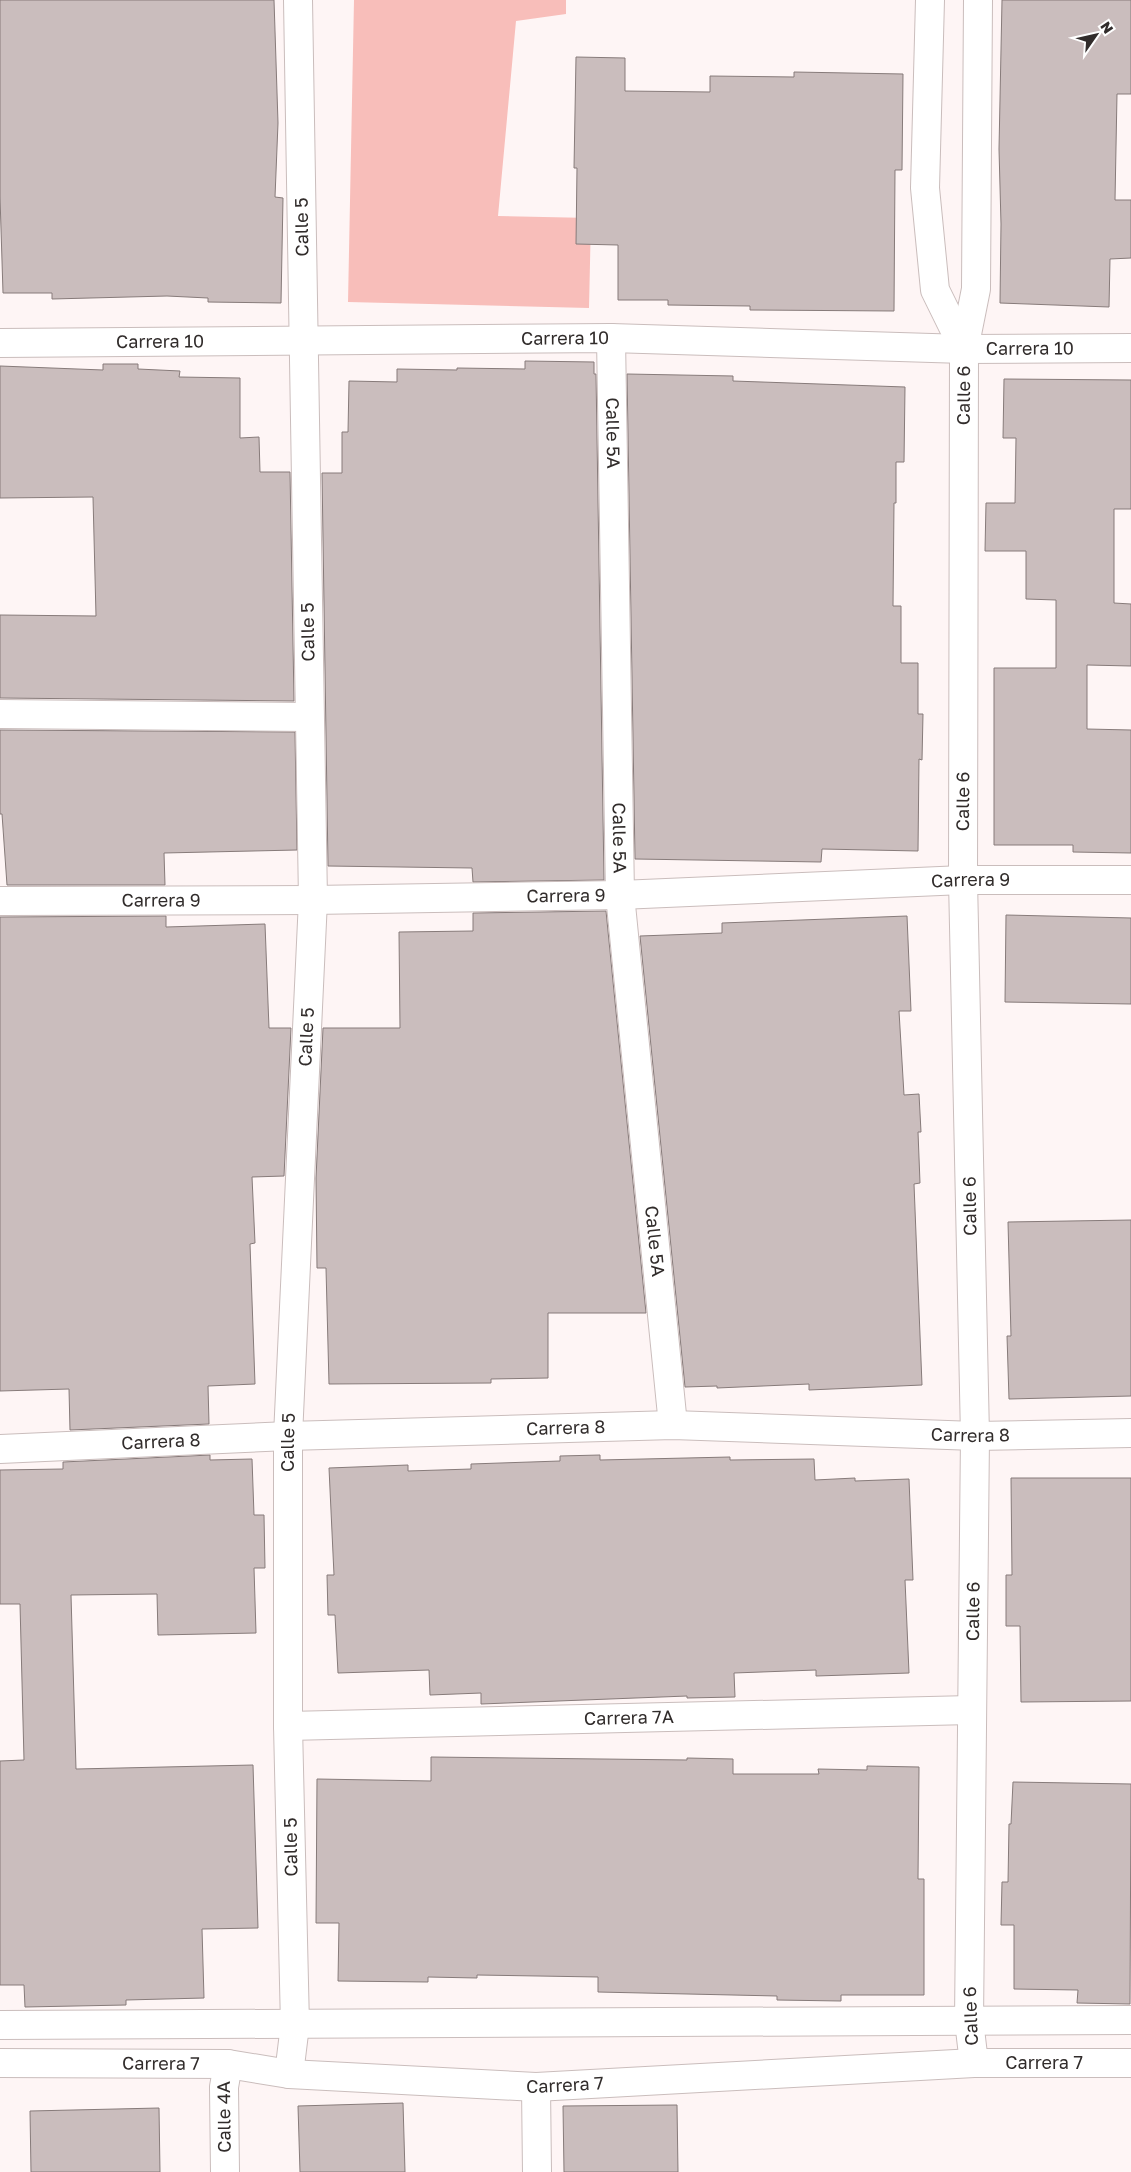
<svg xmlns="http://www.w3.org/2000/svg" width="1131" height="2172" viewBox="0 0 1131 2172" font-family="'Golos Text',sans-serif">
<style>
.green{fill:#f8beba}
.building{fill:#cabdbd;stroke:#877b7a}
.lines{fill:none;stroke-linecap:round;stroke-linejoin:round}
.minor-casing{stroke:#cabdbc;stroke-width:30}
.minor{stroke:#fff;stroke-width:28}
.labels{text-anchor:middle;stroke-width:4;stroke-linejoin:round;paint-order:stroke}
.street-label{font-size:18px;fill:#312c2b;stroke:#fff}
</style>
<rect width="100%" height="100%" fill="#fef5f5"/>
<path class="green" d="M 354,0 L 566,0 L 566,14 L 516,21 L 498,216 L 591,218 L 589,308 L 348,302 Z"/>
<g class="building">
<path d="M 0,0 L 274,0 L 278,123 L 275,197 L 283,198 L 281,303 L 208,302 L 208,298 L 167,296 L 52,299 L 52,293 L 3,293 L 0,197 Z"/>
<path d="M 1002,0 L 1131,0 L 1131,94 L 1117,94 L 1115,200 L 1131,200 L 1131,258 L 1110,259 L 1109,307 L 1000,303 L 1001,224 L 999,149 Z"/>
<path d="M 576,57 L 625,58 L 625,91 L 710,92 L 710,76 L 794,77 L 794,72 L 903,74 L 902,170 L 895,170 L 894,311 L 750,310 L 750,306 L 668,305 L 668,300 L 618,300 L 618,245 L 576,244 L 577,168 L 574,168 Z"/>
<path d="M 525,361 L 594,362 L 594,374 L 596,374 L 604,880 L 473,882 L 472,868 L 328,866 L 322,473 L 342,473 L 342,432 L 348,432 L 349,381 L 397,382 L 397,369 L 457,370 L 457,368 L 525,369 Z"/>
<path d="M 103,364 L 138,364 L 138,369 L 180,371 L 179,377 L 240,378 L 240,438 L 259,437 L 260,472 L 290,472 L 294,701 L 0,698 L 0,615 L 96,616 L 93,497 L 0,498 L 0,366 L 103,370 Z"/>
<path d="M 627,374 L 733,376 L 733,381 L 905,387 L 904,462 L 896,462 L 896,503 L 894,503 L 893,606 L 901,606 L 901,663 L 918,663 L 918,714 L 923,714 L 922,760 L 919,759 L 918,851 L 822,849 L 821,862 L 635,859 Z"/>
<path d="M 1004,379 L 1131,380 L 1131,509 L 1114,509 L 1114,603 L 1131,604 L 1131,666 L 1087,665 L 1087,729 L 1131,730 L 1131,853 L 1073,852 L 1073,845 L 994,845 L 994,668 L 1056,668 L 1056,600 L 1026,599 L 1026,551 L 985,551 L 986,503 L 1015,503 L 1016,438 L 1003,438 Z"/>
<path d="M 0,730 L 295,732 L 297,850 L 164,853 L 165,885 L 7,885 L 2,814 L 0,814 Z"/>
<path d="M 606,911 L 646,1313 L 548,1313 L 548,1378 L 491,1379 L 491,1383 L 329,1384 L 326,1268 L 317,1268 L 316,1178 L 323,1028 L 400,1028 L 399,932 L 473,931 L 473,913 Z"/>
<path d="M 1006,915 L 1131,918 L 1131,1004 L 1005,1002 Z"/>
<path d="M 166,916 L 166,927 L 265,924 L 269,1028 L 291,1028 L 284,1176 L 252,1177 L 255,1243 L 250,1244 L 255,1384 L 208,1386 L 209,1424 L 70,1430 L 69,1389 L 0,1391 L 0,917 Z"/>
<path d="M 907,916 L 911,1011 L 899,1011 L 904,1095 L 919,1094 L 921,1132 L 918,1132 L 920,1183 L 914,1184 L 922,1385 L 809,1390 L 809,1384 L 717,1388 L 717,1386 L 685,1387 L 640,936 L 722,933 L 722,923 Z"/>
<path d="M 1131,1220 L 1131,1396 L 1009,1399 L 1007,1336 L 1011,1336 L 1008,1222 Z"/>
<path d="M 210,1455 L 210,1460 L 252,1459 L 254,1515 L 264,1515 L 265,1568 L 254,1568 L 256,1633 L 158,1635 L 157,1594 L 71,1595 L 76,1769 L 253,1765 L 258,1928 L 202,1929 L 204,1998 L 126,2000 L 126,2005 L 25,2007 L 24,1985 L 0,1985 L 0,1761 L 24,1760 L 20,1604 L 0,1604 L 0,1470 L 63,1469 L 63,1462 Z"/>
<path d="M 600,1455 L 600,1460 L 730,1457 L 730,1460 L 814,1459 L 815,1480 L 855,1478 L 855,1481 L 909,1479 L 913,1580 L 905,1580 L 909,1673 L 816,1676 L 816,1670 L 734,1673 L 735,1697 L 687,1698 L 687,1696 L 481,1704 L 481,1693 L 430,1695 L 429,1670 L 338,1673 L 335,1615 L 328,1615 L 327,1575 L 334,1575 L 329,1468 L 408,1465 L 408,1471 L 471,1469 L 471,1464 L 560,1461 L 560,1456 Z"/>
<path d="M 1011,1478 L 1131,1478 L 1131,1701 L 1021,1702 L 1020,1626 L 1006,1626 L 1006,1575 L 1012,1575 Z"/>
<path d="M 431,1757 L 687,1760 L 687,1758 L 733,1759 L 733,1774 L 819,1774 L 818,1769 L 867,1770 L 867,1766 L 919,1767 L 918,1879 L 924,1879 L 924,1995 L 841,1995 L 841,2001 L 777,2000 L 777,1996 L 598,1992 L 598,1977 L 477,1975 L 477,1978 L 428,1977 L 428,1982 L 338,1981 L 339,1923 L 316,1923 L 317,1779 L 431,1781 Z"/>
<path d="M 1013,1782 L 1131,1784 L 1130,2004 L 1077,2003 L 1078,1990 L 1014,1989 L 1014,1925 L 1001,1925 L 1002,1882 L 1008,1882 L 1009,1824 L 1011,1824 Z"/>
<path d="M 403,2103 L 405,2172 L 300,2172 L 298,2106 Z"/>
<path d="M 677,2105 L 678,2172 L 564,2172 L 563,2106 Z"/>
<path d="M 159,2108 L 160,2172 L 31,2172 L 30,2111 Z"/>
</g>
<g class="lines">
<defs>
<g id="minor">
<path d="M 930,0 L 925,188 L 935,290 L 964,349"/>
<path id="s1" d="M 611,338 L 620,895 L 673,1425"/>
<path id="s2" d="M 0,343 L 611,338 L 964,349 L 1131,348"/>
<path d="M 0,714 L 309,717"/>
<path id="s3" d="M 0,901 L 313,900 L 620,895 L 963,880 L 1131,880"/>
<path id="s4" d="M 0,1449 L 288,1436 L 673,1425 L 975,1436 L 1131,1433"/>
<path id="s5" d="M 288,1726 L 971,1710"/>
<path d="M 0,2025 L 1131,2020"/>
<path id="s6" d="M 0,2063 L 228,2064 L 289,2074 L 536,2087 L 974,2063 L 1131,2063"/>
<path id="s7" d="M 974,2063 L 969,2021 L 975,1436 L 963,880 L 964,349 L 976,289 L 978,0"/>
<path id="s8" d="M 289,2074 L 295,2025 L 288,1726 L 288,1436 L 313,900 L 298,0"/>
<path d="M 536,2087 L 537,2172"/>
<path id="s9" d="M 225,2172 L 224,2087 L 228,2064"/>
</g>
</defs>
<use href="#minor" class="minor-casing"/>
<use href="#minor" class="minor"/>
</g>
<g class="labels">
<g class="street-label">
<text transform="translate(302 227) rotate(-91)" y="6">Calle 5</text>
<text dy="6" stroke="none"><textPath href="#s2" startOffset="565">Carrera 10</textPath></text>
<text dy="6" stroke="none"><textPath href="#s2" startOffset="160">Carrera 10</textPath></text>
<text dy="6" stroke="none"><textPath href="#s2" startOffset="1030">Carrera 10</textPath></text>
<text dy="6" stroke="none"><textPath href="#s7" startOffset="1668">Calle 6</textPath></text>
<text dy="6" stroke="none"><textPath href="#s1" startOffset="95">Calle 5A</textPath></text>
<text transform="translate(308 632) rotate(-91)" y="6">Calle 5</text>
<text dy="6" stroke="none"><textPath href="#s7" startOffset="1262">Calle 6</textPath></text>
<text dy="6" stroke="none"><textPath href="#s1" startOffset="500">Calle 5A</textPath></text>
<text dy="6" stroke="none"><textPath href="#s3" startOffset="971">Carrera 9</textPath></text>
<text dy="6" stroke="none"><textPath href="#s3" startOffset="566">Carrera 9</textPath></text>
<text dy="6" stroke="none"><textPath href="#s3" startOffset="161">Carrera 9</textPath></text>
<text dy="6" stroke="none"><textPath href="#s8" startOffset="1038">Calle 5</textPath></text>
<text transform="translate(970 1206) rotate(-91)" y="6">Calle 6</text>
<text dy="6" stroke="none"><textPath href="#s1" startOffset="905">Calle 5A</textPath></text>
<text dy="6" stroke="none"><textPath href="#s4" startOffset="566">Carrera 8</textPath></text>
<text dy="6" stroke="none"><textPath href="#s4" startOffset="971">Carrera 8</textPath></text>
<text dy="6" stroke="none"><textPath href="#s4" startOffset="161">Carrera 8</textPath></text>
<text dy="6" stroke="none"><textPath href="#s8" startOffset="632">Calle 5</textPath></text>
<text dy="6" stroke="none"><textPath href="#s7" startOffset="452">Calle 6</textPath></text>
<text dy="6" stroke="none"><textPath href="#s5" startOffset="341">Carrera 7A</textPath></text>
<text transform="translate(291 1847) rotate(-91)" y="6">Calle 5</text>
<text transform="translate(971 2016) rotate(-92)" y="6">Calle 6</text>
<text dy="6" stroke="none"><textPath href="#s6" startOffset="1046">Carrera 7</textPath></text>
<text dy="6" stroke="none"><textPath href="#s6" startOffset="161">Carrera 7</textPath></text>
<text dy="6" stroke="none"><textPath href="#s6" startOffset="566">Carrera 7</textPath></text>
<text dy="6" stroke="none"><textPath href="#s9" startOffset="55">Calle 4A</textPath></text>
</g>
</g>
<g transform="translate(1096 35) rotate(56)" stroke="#ffffff" stroke-width="4" paint-order="stroke">
<path d="M0-4L9 19L0 12L-9 19Z" fill="#312c2b"/>
<text y="-8" font-size="14" font-weight="bold" text-anchor="middle" fill="#312c2b">N</text>
</g>
</svg>
